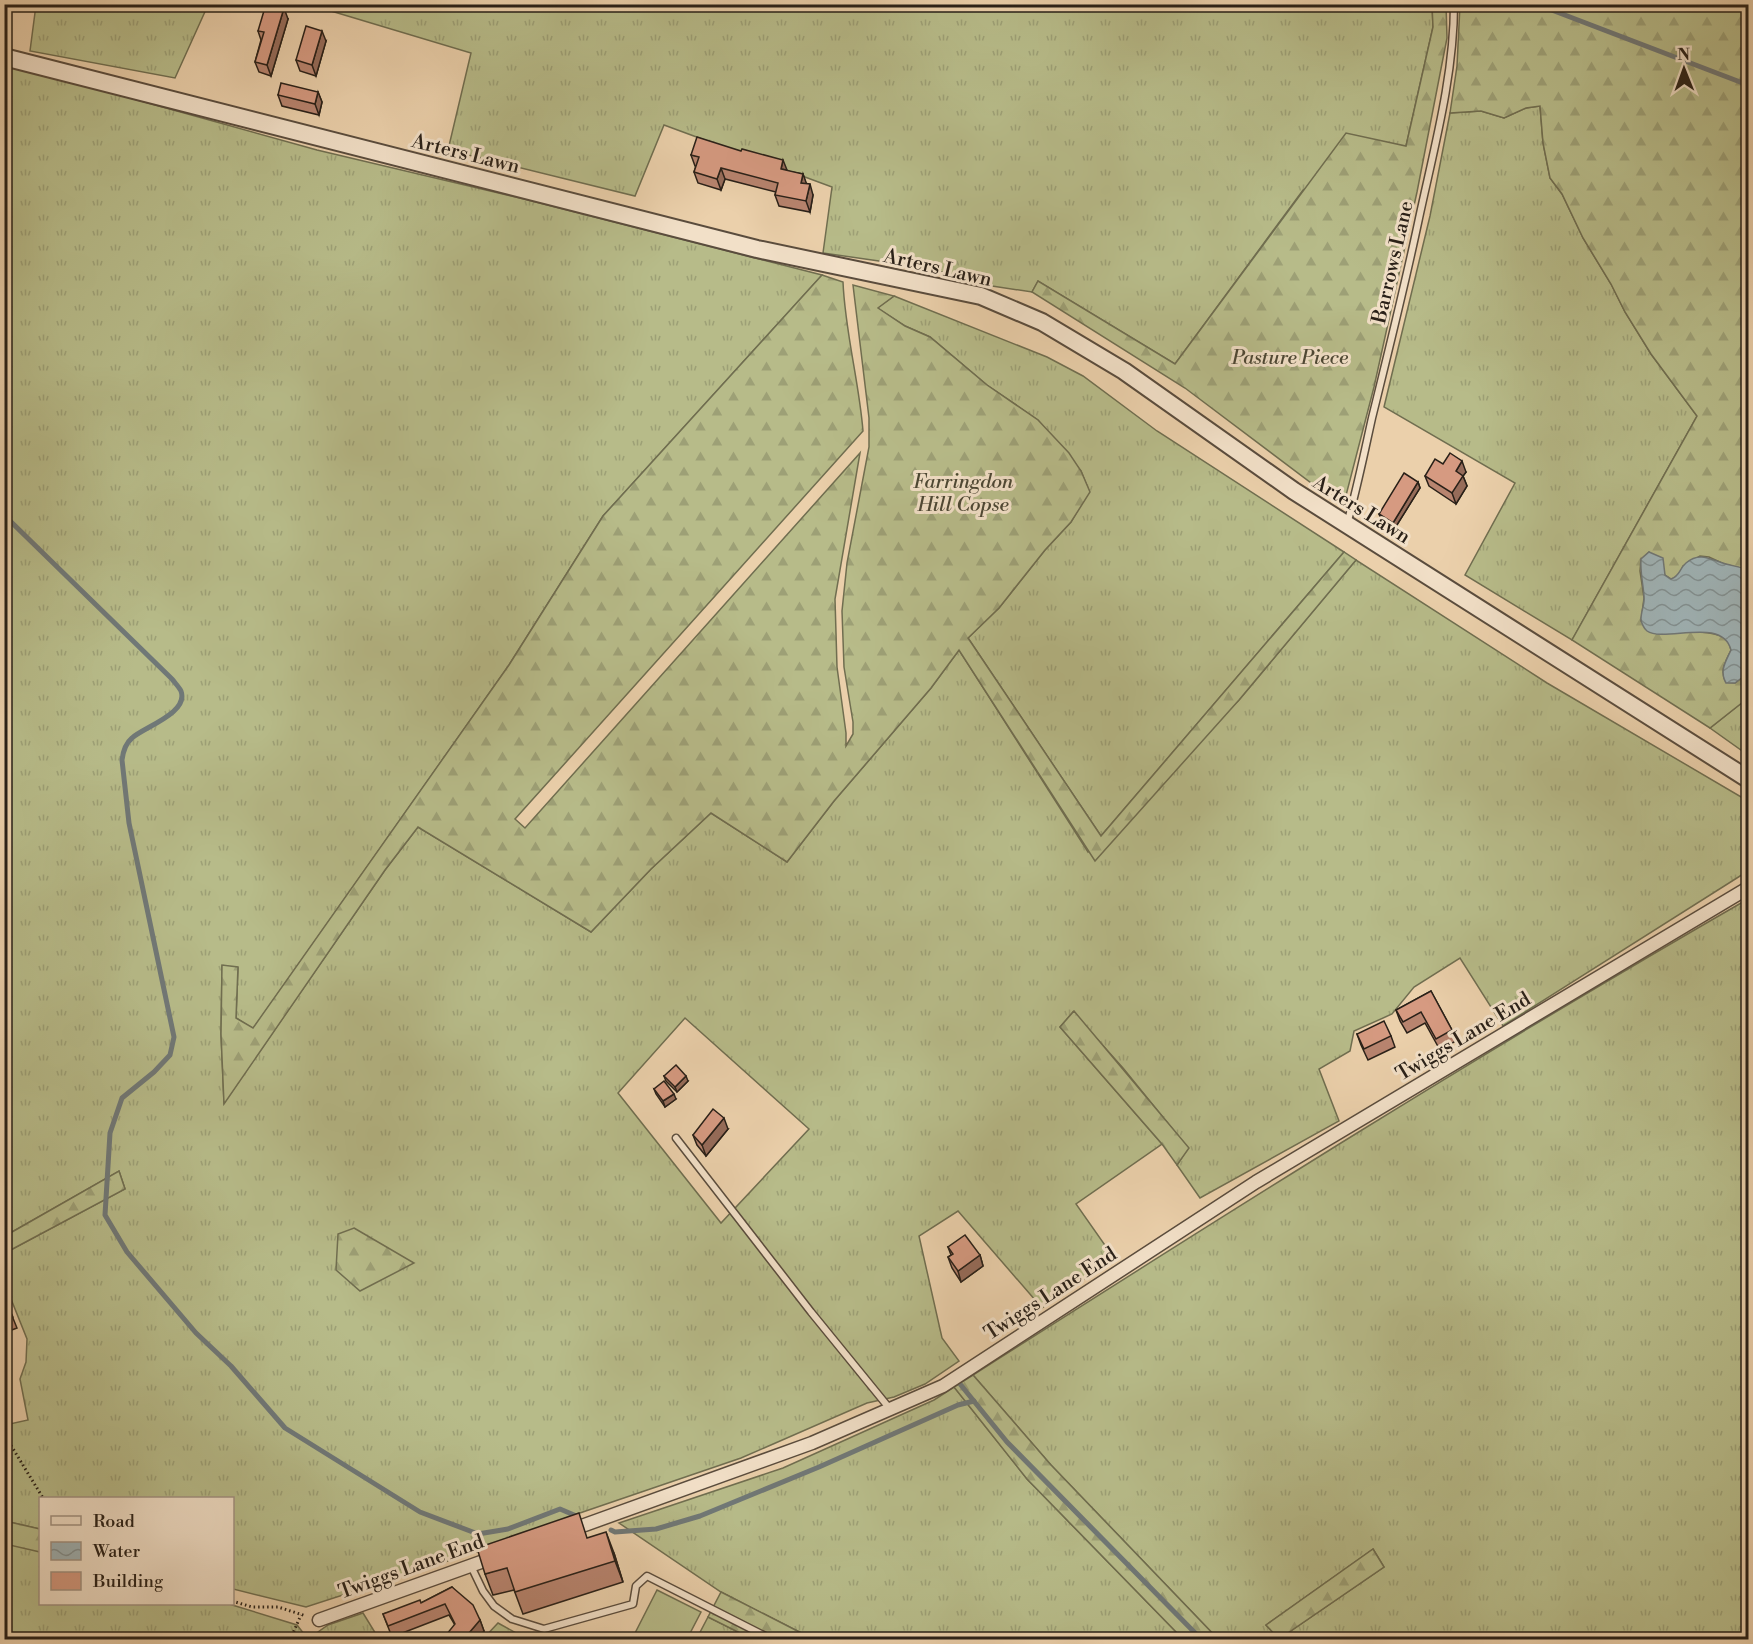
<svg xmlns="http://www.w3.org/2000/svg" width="1753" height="1644" viewBox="0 0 1753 1644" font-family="'Libre Bodoni',serif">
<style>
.grass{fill:url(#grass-tufts);stroke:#706e50;stroke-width:1.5;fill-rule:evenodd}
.forest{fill:url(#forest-firs);stroke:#706e50;stroke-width:1.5}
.pitch{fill:#b7bb89;stroke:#706e50;stroke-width:1.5}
.water{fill:url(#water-waves);stroke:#707877;stroke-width:1.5}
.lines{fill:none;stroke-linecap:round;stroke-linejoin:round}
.stream{stroke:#707877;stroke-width:5}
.service-casing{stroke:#5a4c3d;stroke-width:9}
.minor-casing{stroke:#5a4c3d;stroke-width:15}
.tertiary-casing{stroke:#5a4c3d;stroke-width:20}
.path{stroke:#292018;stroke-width:3;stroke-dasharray:1.5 3;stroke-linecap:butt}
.service{stroke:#f2e0c8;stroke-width:6}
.minor{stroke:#f2e0c8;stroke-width:12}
.tertiary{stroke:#f2e0c8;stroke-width:16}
.wall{fill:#b8846f;stroke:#292018;stroke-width:1.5}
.shaded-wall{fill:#966c5a;stroke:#292018;stroke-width:1.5}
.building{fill:#d69a81;stroke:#292018;stroke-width:1.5}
.labels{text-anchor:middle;stroke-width:6;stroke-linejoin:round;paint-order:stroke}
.street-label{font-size:20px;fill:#292018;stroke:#f2e0c8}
.park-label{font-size:20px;font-style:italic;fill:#4c4734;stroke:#f2e0c8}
</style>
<defs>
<pattern id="grass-tufts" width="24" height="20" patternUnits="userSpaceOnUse" patternTransform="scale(1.5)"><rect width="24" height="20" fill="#b7bb89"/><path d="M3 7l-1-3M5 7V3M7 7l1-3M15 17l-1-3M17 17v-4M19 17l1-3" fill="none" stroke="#9da076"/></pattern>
<pattern id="forest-firs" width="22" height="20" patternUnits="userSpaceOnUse" patternTransform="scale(1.5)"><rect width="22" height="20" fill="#b7bb89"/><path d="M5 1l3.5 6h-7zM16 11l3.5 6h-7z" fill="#9da076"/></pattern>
<pattern id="water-waves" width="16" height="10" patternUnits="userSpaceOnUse" patternTransform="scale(1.5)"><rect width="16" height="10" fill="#9fb3b6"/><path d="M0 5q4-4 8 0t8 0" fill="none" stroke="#829193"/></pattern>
</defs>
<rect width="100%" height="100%" fill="#ebd0ab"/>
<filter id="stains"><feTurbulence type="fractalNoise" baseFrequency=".00333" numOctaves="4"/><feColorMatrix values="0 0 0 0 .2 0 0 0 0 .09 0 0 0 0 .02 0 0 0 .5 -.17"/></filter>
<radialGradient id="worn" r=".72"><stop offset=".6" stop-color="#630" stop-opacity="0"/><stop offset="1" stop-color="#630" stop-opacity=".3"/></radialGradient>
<g class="grass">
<path d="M 1432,4 L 1433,27 L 1406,146 L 1303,190 L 1175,364 L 1038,281 L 1032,292 L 992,286 L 928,268 L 823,253 L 832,187 L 664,125 L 635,196 L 448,150 L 471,53 L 311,5 Z"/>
<path d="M 36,5 L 36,4 L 208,5 L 175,78 L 30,51 Z"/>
<path d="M 4,63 L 317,150 L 524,199 L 822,275 L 603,516 L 509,665 L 253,1029 L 236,1018 L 238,968 L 222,966 L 221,1034 L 224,1103 L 385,870 L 418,827 L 591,932 L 651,869 L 711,813 L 787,862 L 834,801 L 931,688 L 959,650 L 1088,852 L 1239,700 L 1356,560 L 1547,683 L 1748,801 L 1748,871 L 1503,1026 L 1460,958 L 1414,987 L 1392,1014 L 1354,1031 L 1350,1051 L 1319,1069 L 1339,1121 L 1200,1198 L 1177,1165 L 1188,1148 L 1123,1068 L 1073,1012 L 1060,1027 L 1162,1144 L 1076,1204 L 1114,1258 L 1042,1308 L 958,1211 L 919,1236 L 942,1338 L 959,1361 L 925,1384 L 894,1397 L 867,1403 L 741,1458 L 574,1515 L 491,1547 L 306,1607 L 233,1589 L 232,1498 L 40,1498 L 40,1529 L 5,1521 L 5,1425 L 28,1420 L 20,1379 L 26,1362 L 27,1339 L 5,1284 L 5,1253 L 125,1189 L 119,1171 L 5,1236 ZM 685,1018 L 809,1129 L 721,1223 L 618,1093 Z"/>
<path d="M 1540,106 L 1543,143 L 1550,178 L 1562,194 L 1583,238 L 1611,284 L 1625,312 L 1651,354 L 1697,416 L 1572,640 L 1465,575 L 1515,483 L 1384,407 L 1430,216 L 1450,113 L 1481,111 L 1504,118 L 1526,108 Z"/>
<path d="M 894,296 L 1047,357 L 1083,376 L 1157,431 L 1344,552 L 1101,836 L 968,638 L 999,608 L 1045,550 L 1071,522 L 1089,491 L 1081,471 L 1038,420 L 987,385 L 930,337 L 905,326 L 877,308 Z"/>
<path d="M 1748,698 L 1748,755 L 1710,728 Z"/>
<path d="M 1748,899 L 1748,1639 L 1218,1639 L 1051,1465 L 973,1375 C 1229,1212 1485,1050 1748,899 ZM 1373,1549 L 1384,1567 L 1279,1639 L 1266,1625 Z"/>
<path d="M 954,1387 L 1027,1479 L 1183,1639 L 813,1639 L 721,1592 L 619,1523 L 783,1468 L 934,1400 Z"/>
<path d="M 4,1543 L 40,1551 L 40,1604 L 229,1604 L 297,1625 L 308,1639 L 328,1625 L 363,1613 L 379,1639 L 5,1639 Z"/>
<path d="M 708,1617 L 752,1639 L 696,1640 Z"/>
<path d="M 498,1623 L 527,1639 L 483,1639 Z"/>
</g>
<g class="forest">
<path d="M 1432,5 L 1446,5 L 1447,38 L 1417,192 L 1374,387 L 1343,507 L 1185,388 L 1032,292 L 1038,281 L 1175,364 L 1346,133 L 1406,146 L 1433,27 Z"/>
<path d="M 1460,5 L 1748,5 L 1748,570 L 1724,564 L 1709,557 L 1700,556 L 1683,566 L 1678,577 L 1671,579 L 1665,575 L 1649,552 L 1641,559 L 1640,571 L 1644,598 L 1641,621 L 1654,633 C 1673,633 1709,628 1725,638 C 1729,641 1730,645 1731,650 C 1726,661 1719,671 1726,682 L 1735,683 L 1748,673 L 1748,698 L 1710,728 L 1572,640 L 1697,416 L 1651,354 L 1625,312 L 1611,284 L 1583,238 L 1562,194 L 1550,178 L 1543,143 L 1540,106 L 1526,108 L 1504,118 L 1481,111 L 1450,113 L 1457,66 Z"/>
<path d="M 822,275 L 843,282 C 845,332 859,381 863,431 L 515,819 L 525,828 L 860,453 L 835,599 L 837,667 L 846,733 L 846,746 L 853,734 L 853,722 L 844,667 L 842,611 L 847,563 L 869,447 L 869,418 L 853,285 L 894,296 L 878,308 L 905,326 L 930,337 L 987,385 L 1038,420 L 1069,453 L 1081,471 L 1090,492 L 1071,522 L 1045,550 L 999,608 L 968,638 L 1101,836 L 1344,552 L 1356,560 L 1239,700 L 1095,861 L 959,650 L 931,688 L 834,801 L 787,862 L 711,813 L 651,869 L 591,932 L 418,827 L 385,870 L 224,1104 L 221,1034 L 222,965 L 238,967 L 236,1018 L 253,1028 L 509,665 L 603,516 Z"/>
<path d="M 1074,1011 L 1189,1148 L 1177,1165 L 1162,1144 L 1060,1027 Z"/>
<path d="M 119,1171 L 125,1189 L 5,1253 L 5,1236 Z"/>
<path d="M 354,1228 L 414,1263 L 360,1291 L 336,1270 L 338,1234 Z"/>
<path d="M 973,1375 L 1051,1465 L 1218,1639 L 1183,1639 L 1027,1479 L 954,1387 Z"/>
<path d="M 5,1521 L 40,1529 L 40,1552 L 5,1544 Z"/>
<path d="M 1373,1549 L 1384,1567 L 1279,1639 L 1266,1625 Z"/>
<path d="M 721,1592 L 813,1639 L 752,1639 L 708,1617 Z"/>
</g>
<path class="pitch" d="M 657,1590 L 701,1612 L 687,1639 L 632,1639 Z"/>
<path class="water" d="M 1649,552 L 1663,558 L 1665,575 L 1671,579 C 1680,576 1679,569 1686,563 C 1700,551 1711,560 1726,564 C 1733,566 1741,567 1748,570 L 1748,673 L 1735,683 L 1726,683 C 1719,671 1726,661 1731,650 C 1722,616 1665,643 1647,631 C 1644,629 1641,622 1641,619 C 1641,611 1645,604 1644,596 C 1643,583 1640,572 1641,559 Z"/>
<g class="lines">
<g class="stream">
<path d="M 1536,4 L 1748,85"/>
<path d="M 4,515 L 172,679 C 175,683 179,687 181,691 C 189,713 144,727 132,738 C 126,743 123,752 122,760 L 129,823 L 174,1037 L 170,1055 L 154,1072 L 122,1098 L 110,1133 L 105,1215 L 127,1252 L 196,1333 L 231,1366 L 285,1428 L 420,1512 L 478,1534 L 508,1529 L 560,1509 L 574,1515"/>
<path d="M 956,1379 L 1007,1442 L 1202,1640"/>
<path d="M 611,1530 L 615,1532 L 656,1529 L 700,1516 L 819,1467 L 958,1405 L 974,1401"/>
</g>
<defs>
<g id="service">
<path d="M 1347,524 C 1357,489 1364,454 1372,418 C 1388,353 1404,289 1418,223 C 1433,152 1454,78 1454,4"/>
<path d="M 676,1138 L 811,1312 L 890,1409"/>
<path d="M 471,1566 L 483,1591 L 494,1606 L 512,1619 L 544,1629 L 633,1604 L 636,1586 L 647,1576 L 773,1640"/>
</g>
<g id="minor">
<path d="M 568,1531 L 812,1443 L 943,1386 L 1256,1182 L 1748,888"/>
<path d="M 319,1620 L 495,1557"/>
</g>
<path id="tertiary" d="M 4,57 L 757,249 L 981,296 L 1042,322 L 1124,371 L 1294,491 L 1748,779"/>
</defs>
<use href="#service" class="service-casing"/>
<use href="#minor" class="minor-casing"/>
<use href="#tertiary" class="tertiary-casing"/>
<g class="path">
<path d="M 4,1434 L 43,1498"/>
<path d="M 232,1601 L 252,1607 L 278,1607 L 306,1616"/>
<path d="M 290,1640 L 301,1615"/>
</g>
<use href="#service" class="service"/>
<use href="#minor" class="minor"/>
<use href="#tertiary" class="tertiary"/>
</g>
<g class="wall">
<path d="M 288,19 L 271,76 L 259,72 L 255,62 L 261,40 L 258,31 Z"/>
<path d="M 326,41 L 316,76 L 300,71 L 296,60 Z"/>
<path d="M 318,92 L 322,102 L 319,115 L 282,106 L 278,95 Z"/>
<path d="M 691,155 L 803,174 L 806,184 L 813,195 L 810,212 L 779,206 L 775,195 L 776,192 L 725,179 L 721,190 L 698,183 L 694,172 L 696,166 L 695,166 Z"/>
<path d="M 1443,464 L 1466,472 L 1463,476 L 1467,486 L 1456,504 L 1429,486 L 1425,476 Z"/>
<path d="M 1418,482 L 1420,488 L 1395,528 L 1381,519 L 1379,514 Z"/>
<path d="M 1431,991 L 1452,1030 L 1456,1041 L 1440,1050 L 1425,1023 L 1407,1033 L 1400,1021 L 1396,1010 Z"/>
<path d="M 1357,1034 L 1391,1036 L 1395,1047 L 1368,1060 L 1361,1045 Z"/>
<path d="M 664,1076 L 688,1081 L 677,1092 L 666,1081 Z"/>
<path d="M 654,1089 L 676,1099 L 665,1107 L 656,1094 Z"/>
<path d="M 728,1129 L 706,1156 L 697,1145 L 693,1135 Z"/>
<path d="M 948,1247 L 980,1255 L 983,1266 L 961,1282 L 952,1268 L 948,1257 L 951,1255 Z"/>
<path d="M 8,1306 L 17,1328 L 4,1333 L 4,1307 Z"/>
<path d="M 588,1538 L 614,1553 L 623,1582 L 523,1614 L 514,1590 L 493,1595 L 485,1574 Z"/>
<path d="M 452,1587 L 480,1620 L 484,1631 L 455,1625 L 449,1615 L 392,1637 L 383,1614 L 421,1603 Z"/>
</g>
<g class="shaded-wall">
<path d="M 284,8 L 288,19 L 271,76 L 267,65 Z"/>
<path d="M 322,31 L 326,41 L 316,76 L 312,65 Z"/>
<path d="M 318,92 L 322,102 L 319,115 L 315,104 Z"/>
<path d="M 783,160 L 787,170 L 781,169 Z"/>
<path d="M 721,168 L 725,179 L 721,190 L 717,179 Z"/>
<path d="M 803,174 L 807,185 L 801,183 Z"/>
<path d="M 810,184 L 813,195 L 810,212 L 806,201 Z"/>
<path d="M 1462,461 L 1466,472 L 1463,476 L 1467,486 L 1456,504 L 1452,493 L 1456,471 Z"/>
<path d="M 1418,482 L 1420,488 L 1395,528 L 1393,523 Z"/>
<path d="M 686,1076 L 688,1081 L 677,1092 L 675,1087 Z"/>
<path d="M 674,1094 L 676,1099 L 665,1107 L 663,1101 Z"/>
<path d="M 724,1118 L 728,1129 L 706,1156 L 702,1145 Z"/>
<path d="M 980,1255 L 983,1266 L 961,1282 L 958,1271 Z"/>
<path d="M 606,1532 L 614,1553 L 623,1582 L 615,1561 Z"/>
<path d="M 480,1620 L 484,1631 L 477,1640 L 463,1640 Z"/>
</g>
<g class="building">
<path d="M 266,4 L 272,4 L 284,8 L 267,65 L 255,62 L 264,32 L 258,31 Z"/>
<path d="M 306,26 L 322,31 L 312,65 L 296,60 Z"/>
<path d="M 281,83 L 318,92 L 315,104 L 278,95 Z"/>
<path d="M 697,137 L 741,151 L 742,149 L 783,160 L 781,169 L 803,174 L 801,183 L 810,184 L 806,201 L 775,195 L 778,183 L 721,168 L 717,179 L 694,172 L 699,157 L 691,155 Z"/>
<path d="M 1450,453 L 1462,461 L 1456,471 L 1463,476 L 1452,493 L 1425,476 L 1435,459 L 1443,464 Z"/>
<path d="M 1404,473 L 1418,482 L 1393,523 L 1379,514 Z"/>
<path d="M 1431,991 L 1452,1030 L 1436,1039 L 1421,1012 L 1403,1022 L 1396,1010 Z"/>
<path d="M 1384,1021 L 1391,1036 L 1364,1049 L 1357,1034 Z"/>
<path d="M 676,1065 L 686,1076 L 675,1087 L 664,1076 Z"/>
<path d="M 664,1081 L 674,1094 L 663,1101 L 654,1089 Z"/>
<path d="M 713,1109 L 724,1118 L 702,1145 L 693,1135 Z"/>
<path d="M 965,1235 L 980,1255 L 958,1271 L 948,1257 L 953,1254 L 948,1247 Z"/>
<path d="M 8,1306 L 13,1317 L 4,1321 L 4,1307 Z"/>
<path d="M 579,1513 L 587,1538 L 606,1532 L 615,1561 L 515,1592 L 507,1568 L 485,1574 L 477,1548 Z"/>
<path d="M 452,1587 L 473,1605 L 480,1620 L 463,1640 L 442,1640 L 455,1624 L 445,1604 L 388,1626 L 383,1614 L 420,1600 L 421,1603 Z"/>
</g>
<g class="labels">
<g class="street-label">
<text transform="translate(466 153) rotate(14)" y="7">Arters Lawn</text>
<text transform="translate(1392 262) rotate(-77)" y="7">Barrows Lane</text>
<text transform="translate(938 267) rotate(13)" y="7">Arters Lawn</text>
<text transform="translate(1362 509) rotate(32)" y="7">Arters Lawn</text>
<text transform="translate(1463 1036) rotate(-31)" y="7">Twiggs Lane End</text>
<text transform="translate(1050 1293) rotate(-33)" y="7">Twiggs Lane End</text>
<text transform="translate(411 1566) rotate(-20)" y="7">Twiggs Lane End</text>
</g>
<g class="park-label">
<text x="1290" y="364">Pasture Piece</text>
<text x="963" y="488">Farringdon<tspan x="963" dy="23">Hill Copse</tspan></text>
</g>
</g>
<rect width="1753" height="1644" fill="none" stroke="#ebd0ab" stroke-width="24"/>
<rect x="6" y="6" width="1741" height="1632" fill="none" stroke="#292018" stroke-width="3"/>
<rect x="12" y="12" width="1729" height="1620" fill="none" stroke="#292018" stroke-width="1.5"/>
<rect x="39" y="1497" width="195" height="108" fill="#f2e0c8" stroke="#a29382" stroke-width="1.5"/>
<rect x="51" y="1516" width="30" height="9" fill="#f2e0c8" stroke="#a29382" stroke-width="1.5"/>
<text x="93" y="1527" font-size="18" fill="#292018">Road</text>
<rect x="51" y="1542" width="30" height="18" fill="url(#water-waves)" stroke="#a29382" stroke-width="1.5"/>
<text x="93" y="1557" font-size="18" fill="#292018">Water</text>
<rect x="51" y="1572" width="30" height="18" fill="#d69a81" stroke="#a29382" stroke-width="1.5"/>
<text x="93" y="1587" font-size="18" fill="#292018">Building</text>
<g transform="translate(1684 69) rotate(359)" stroke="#f2e0c8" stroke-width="4.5" paint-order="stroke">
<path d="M0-4.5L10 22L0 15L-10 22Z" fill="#292018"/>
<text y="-9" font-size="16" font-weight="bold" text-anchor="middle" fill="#292018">N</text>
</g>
<rect width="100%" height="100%" filter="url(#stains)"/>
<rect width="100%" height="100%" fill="url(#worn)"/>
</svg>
